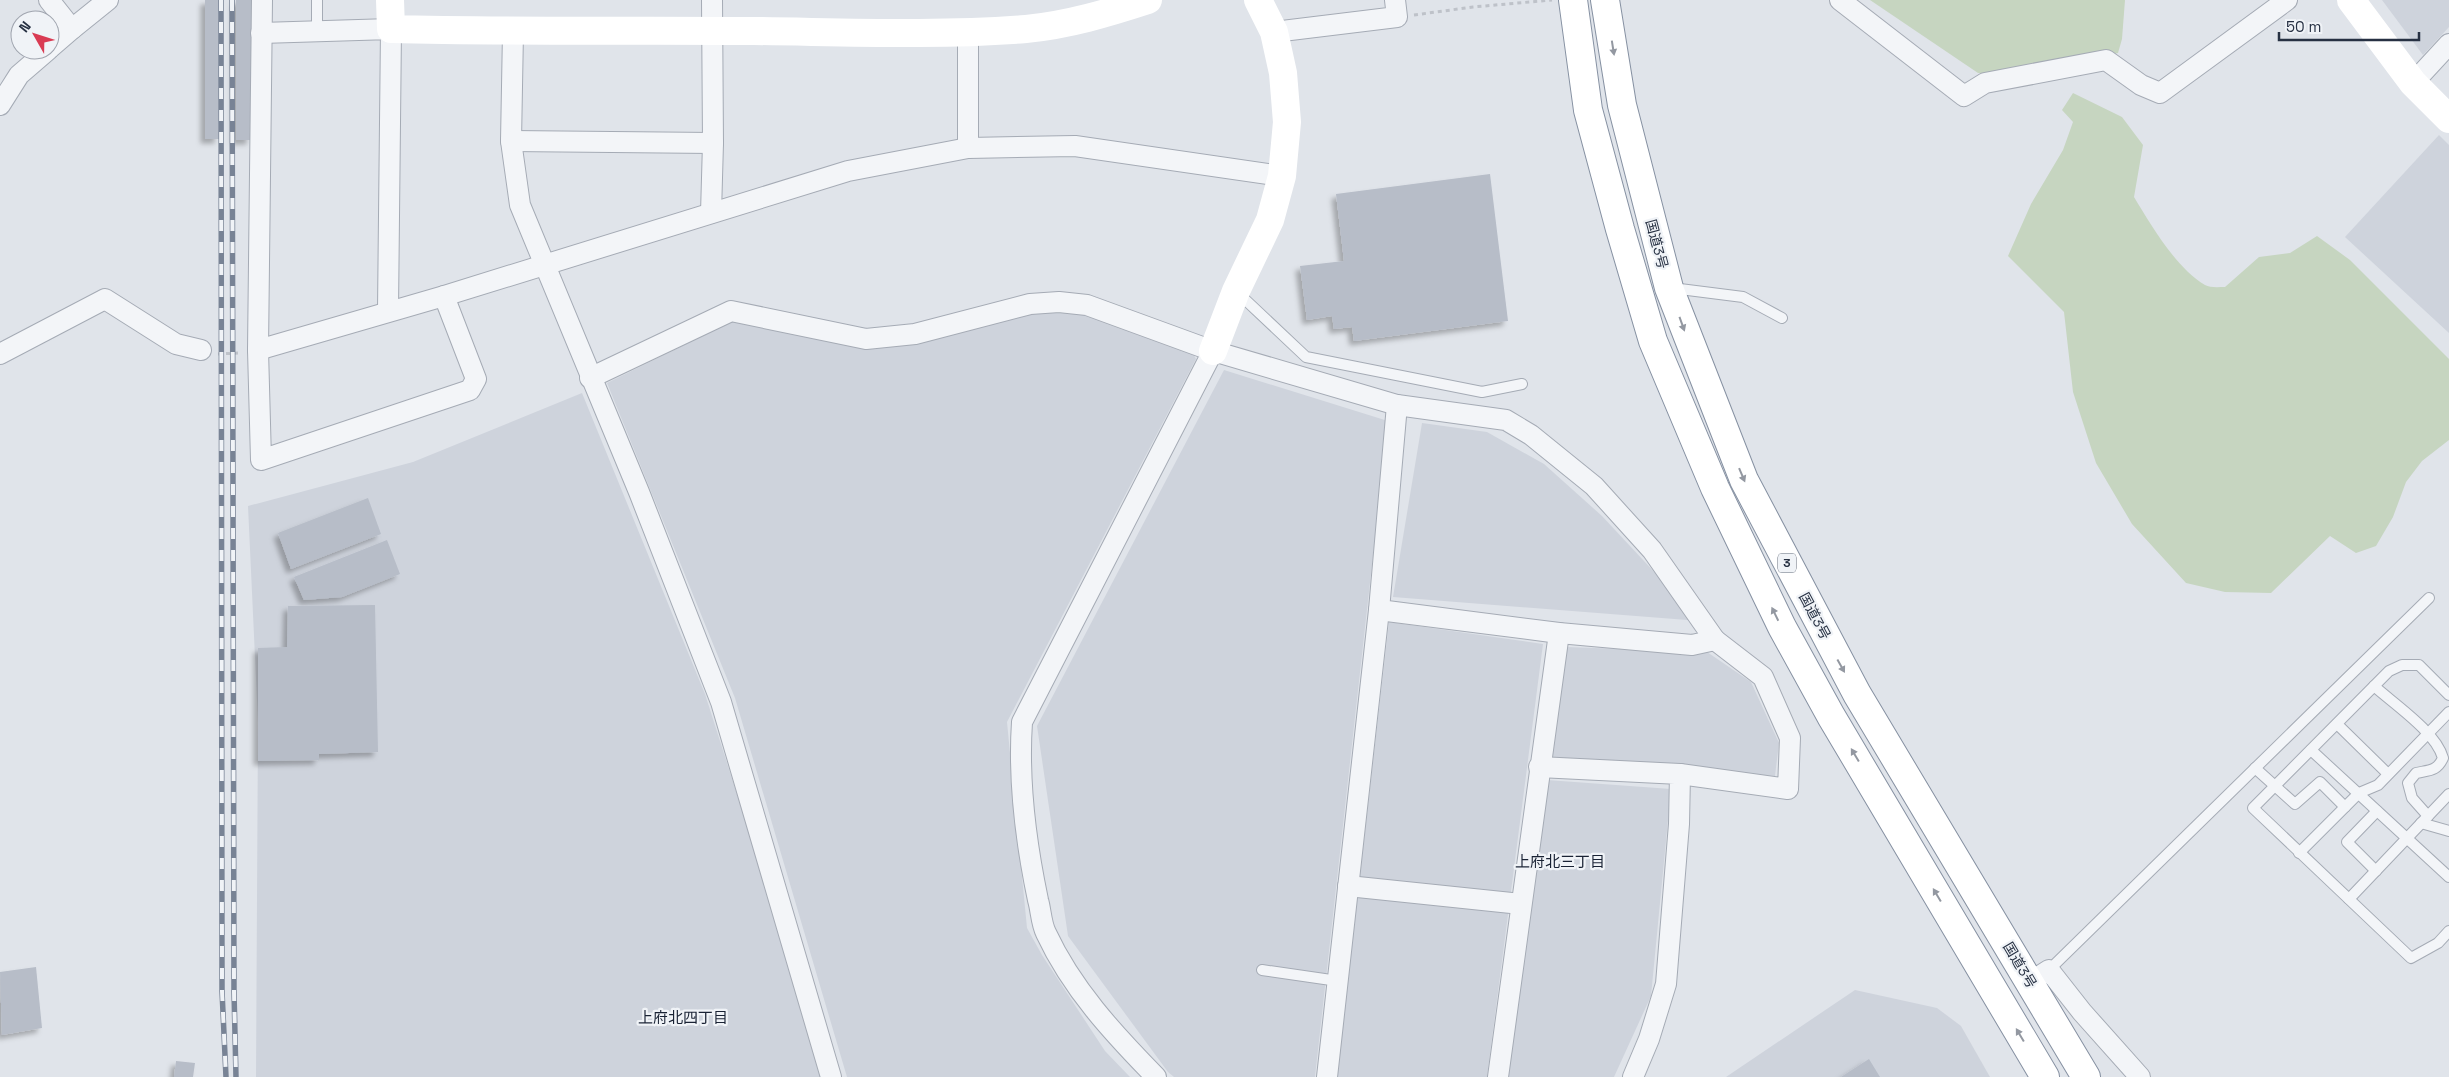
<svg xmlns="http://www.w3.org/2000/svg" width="2449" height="1077" viewBox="0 0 2449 1077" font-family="'Space Grotesk','Noto Sans JP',sans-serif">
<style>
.built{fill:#ced3dc}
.green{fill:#c6d5c0}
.building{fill:#b7bdc8;filter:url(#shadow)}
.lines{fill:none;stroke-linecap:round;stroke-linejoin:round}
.lane-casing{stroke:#a5abb5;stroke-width:12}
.street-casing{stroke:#a5abb5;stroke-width:22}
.highway-casing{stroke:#8691a2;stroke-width:30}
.path{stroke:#bec2c9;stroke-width:3;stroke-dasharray:4 4;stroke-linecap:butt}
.lane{stroke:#f3f5f8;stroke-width:10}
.street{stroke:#f3f5f8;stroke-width:20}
.secondary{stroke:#fff;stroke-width:28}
.highway{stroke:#fff;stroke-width:28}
.rail-casing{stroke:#788395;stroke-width:5.5}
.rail{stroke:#f0f3f7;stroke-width:4;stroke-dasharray:11;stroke-linecap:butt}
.oneway{fill:#9398a1}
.labels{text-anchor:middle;stroke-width:4.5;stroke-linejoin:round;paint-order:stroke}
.shield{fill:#f0f3f7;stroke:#636b79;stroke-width:1}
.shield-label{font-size:12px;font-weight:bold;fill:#273143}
.street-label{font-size:14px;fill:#273143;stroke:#f0f3f7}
.neighbourhood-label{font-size:15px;fill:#192234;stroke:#f0f3f7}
</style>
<defs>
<filter id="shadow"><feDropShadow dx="-4.5" dy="4.5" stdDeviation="2.5" flood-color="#0004"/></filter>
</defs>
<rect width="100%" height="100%" fill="#e0e4ea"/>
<g class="built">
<path d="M 2382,0 L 2449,0 L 2449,27 L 2423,55 Z"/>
<path d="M 2439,135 L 2449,145 L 2449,333 L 2345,237 Z"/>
<path d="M 1033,312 L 1074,312 L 1153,337 L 1194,355 L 1196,359 L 1007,722 L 1027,928 L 1042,955 L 1105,1051 L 1130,1077 L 847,1077 L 735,698 L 607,383 L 735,320 L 863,347 L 884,347 L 917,342 Z"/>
<path d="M 1224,370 L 1388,421 L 1315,1077 L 1174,1077 L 1168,1072 L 1068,936 L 1037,726 Z"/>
<path d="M 582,393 L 705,694 L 751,838 L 822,1077 L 256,1077 L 258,722 L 248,506 L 413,462 Z"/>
<path d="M 1422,423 L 1487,432 L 1544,464 L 1602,516 L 1700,621 L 1393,597 Z"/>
<path d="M 1389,622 L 1543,644 L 1487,1077 L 1337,1077 Z"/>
<path d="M 1566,647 L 1707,652 L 1751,682 L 1779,743 L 1775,776 L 1552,759 Z"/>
<path d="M 1547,780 L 1671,789 L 1651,996 L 1614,1077 L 1507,1077 Z"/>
<path d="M 1855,990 L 1937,1008 L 1961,1026 L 1990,1077 L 1726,1077 Z"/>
</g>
<g class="green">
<path d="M 1870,0 L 2125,0 L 2122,39 L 2118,53 L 2025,75 L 1978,73 Z"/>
<path d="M 2073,93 L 2122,117 L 2143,145 L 2134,197 C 2151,225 2176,268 2205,285 C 2210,288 2219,287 2225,287 L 2259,257 L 2290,253 L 2317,236 L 2350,260 L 2449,359 L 2449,440 L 2422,461 L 2406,482 L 2393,517 L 2376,546 L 2356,553 L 2330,536 L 2271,593 L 2225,592 L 2186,583 L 2132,524 L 2096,463 L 2073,392 L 2064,312 L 2008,256 L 2031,204 L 2063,150 L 2073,122 L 2062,110 Z"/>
</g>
<g class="building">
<rect x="205" y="0" width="14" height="139"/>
<path d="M 236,0 L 252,0 L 251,140 L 236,140 Z"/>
<path d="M 1490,174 L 1508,321 L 1354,341 L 1352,327 L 1334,329 L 1332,316 L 1307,320 L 1300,266 L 1344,261 L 1336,194 Z"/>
<path d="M 368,498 L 381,534 L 291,569 L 278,533 Z"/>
<path d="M 387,540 L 400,574 L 342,597 L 304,600 L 294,577 Z"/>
<path d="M 375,605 L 378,752 L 319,754 L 319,760 L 258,761 L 258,648 L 287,647 L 288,606 Z"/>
<path d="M 36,967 L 42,1028 L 2,1035 L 0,972 Z"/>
<path d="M 1869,1059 L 1880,1077 L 1841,1077 Z"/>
<path d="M 176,1061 L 195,1063 L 193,1077 L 174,1077 Z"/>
</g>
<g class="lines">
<defs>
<g id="lane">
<path d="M 317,31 L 317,0"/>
<path d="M 1672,288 L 1743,297 L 1782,318"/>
<path d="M 1237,292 L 1306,357 L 1482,392 L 1522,384"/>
<path d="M 2374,686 C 2394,704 2436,732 2443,758 C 2437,771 2430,770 2416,773 L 2408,783 L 2412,798 L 2428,816"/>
<path d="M 2449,695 L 2419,665 L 2402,665 L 2389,671 L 2253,808 L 2411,958 L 2438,943 L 2449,931"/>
<path d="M 2337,724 L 2388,774"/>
<path d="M 2311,750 L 2449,877"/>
<path d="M 2255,768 L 2295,804 L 2320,782 L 2345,807"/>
<path d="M 2421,823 L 2449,831"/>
<path d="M 2299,853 L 2359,793 L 2378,785 L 2449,712"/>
<path d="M 2376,871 L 2347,842 L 2377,811"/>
<path d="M 2349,899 L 2449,794"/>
<path d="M 1262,970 L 1338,981"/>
<path d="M 2049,970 L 2429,598"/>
</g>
<g id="street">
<path d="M 49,0 L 72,29 L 50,48"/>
<path d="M 262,0 L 258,350 L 261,460 L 470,390 L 476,379 L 444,296"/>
<path d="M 1840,0 L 1964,96 L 1985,83 L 2106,60 L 2141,85 L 2160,93 L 2287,0"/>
<path d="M 72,29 L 108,0"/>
<path d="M 968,31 L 968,148"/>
<path d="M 513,32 L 511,141 L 520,205 L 639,492 L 721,702 L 831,1077"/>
<path d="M 1274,32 L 1397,17 L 1395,0"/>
<path d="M 261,33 L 391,29 L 388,310"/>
<path d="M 2413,83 L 2449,44"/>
<path d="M 0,105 L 19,75 L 48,50"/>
<path d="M 511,141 L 713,143"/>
<path d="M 711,213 L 713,143 L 712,0"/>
<path d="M 258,350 L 444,296 L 848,171 L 968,148 L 1075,146 L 1282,176"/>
<path d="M 0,354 L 105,299 L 176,344 L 201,350"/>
<path d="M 590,378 L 731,311 L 866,339 L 915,334 L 1030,304 L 1059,302 L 1087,305 L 1213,351 L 1397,405 L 1506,420 L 1531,435 L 1594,486 L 1652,550 L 1715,640 L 1692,645 L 1559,633 L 1379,610"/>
<path d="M 1539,767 L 1680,774 L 1679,824 L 1666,984 L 1649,1039 L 1633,1077"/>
<path d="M 1680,774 L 1788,789 L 1790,738 L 1763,677 L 1715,640"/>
<path d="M 1348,886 L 1521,904"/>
<path d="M 2030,982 L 2049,970 L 2082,1012 L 2140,1077"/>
<path d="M 1156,1077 C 1113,1033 1072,989 1046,933 C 1041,923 1041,910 1038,900 C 1026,843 1018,781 1022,722 L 1213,351"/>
<path d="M 1327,1077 L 1379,610 L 1397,405"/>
<path d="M 1498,1077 L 1559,633"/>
</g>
<g id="highway">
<path d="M 1573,0 L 1588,110 L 1620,229 L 1653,341 L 1715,488 L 1782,627 L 1831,716 L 2045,1077"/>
<path d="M 1605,0 L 1622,105 L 1669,288 L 1744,480 L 1857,694 L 2086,1077"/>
</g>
</defs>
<use href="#lane" class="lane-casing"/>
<use href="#street" class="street-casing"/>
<use href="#highway" class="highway-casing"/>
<g class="path">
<path d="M 1414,15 L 1473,7 L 1552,0"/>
<path d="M 218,354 L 239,353"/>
</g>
<use href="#lane" class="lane"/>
<use href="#street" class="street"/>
<g class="secondary">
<path d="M 390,0 L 391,29 C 512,32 633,30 754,31 C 844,32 936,36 1026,29 C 1068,25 1108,13 1148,0"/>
<path d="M 2351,0 L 2413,83 L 2449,119"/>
<path d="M 1213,351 L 1236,291 L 1270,220 L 1282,176 L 1287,122 L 1283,73 L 1274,32 L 1258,0"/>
</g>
<use href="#highway" class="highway"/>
<defs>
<g id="rail">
<path d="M 221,0 L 222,991 L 226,1077"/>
<path d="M 232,0 L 234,992 L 236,1077"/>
</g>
</defs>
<use href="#rail" class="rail-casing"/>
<use href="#rail" class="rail"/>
</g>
<defs><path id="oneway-solid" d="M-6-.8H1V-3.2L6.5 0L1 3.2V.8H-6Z" transform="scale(1.25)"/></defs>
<g class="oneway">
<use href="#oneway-solid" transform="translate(1613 48) rotate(81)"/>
<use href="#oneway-solid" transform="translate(1682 324) rotate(70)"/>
<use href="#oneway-solid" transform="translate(1742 475) rotate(67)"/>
<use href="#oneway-solid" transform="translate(1775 614) rotate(-116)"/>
<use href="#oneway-solid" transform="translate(1841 666) rotate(61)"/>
<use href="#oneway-solid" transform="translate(1855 755) rotate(-121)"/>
<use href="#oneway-solid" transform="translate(1937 895) rotate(-121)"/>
<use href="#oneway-solid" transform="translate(2020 1035) rotate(-121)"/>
</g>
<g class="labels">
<rect class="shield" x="1778" y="553.5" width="18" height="19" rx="4"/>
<g class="shield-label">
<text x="1787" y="567">3</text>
</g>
<g class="street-label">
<text transform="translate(1657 244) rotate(75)" y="5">国道3号</text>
<text transform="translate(1815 616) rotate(62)" y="5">国道3号</text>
<text transform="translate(2020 965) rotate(59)" y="5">国道3号</text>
</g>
<g class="neighbourhood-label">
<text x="1560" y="867">上府北三丁目</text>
<text x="683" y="1023">上府北四丁目</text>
</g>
</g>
<g transform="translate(35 35) rotate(309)"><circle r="24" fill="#f0f3f7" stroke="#a0a5af"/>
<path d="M0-4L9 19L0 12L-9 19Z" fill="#d93b53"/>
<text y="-8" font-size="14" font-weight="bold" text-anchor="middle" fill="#273143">N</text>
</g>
<path d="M2279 32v8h140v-8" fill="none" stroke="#273143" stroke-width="2.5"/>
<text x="2286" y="32" font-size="15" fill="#273143" stroke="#f0f3f7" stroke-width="4" paint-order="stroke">50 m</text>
</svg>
